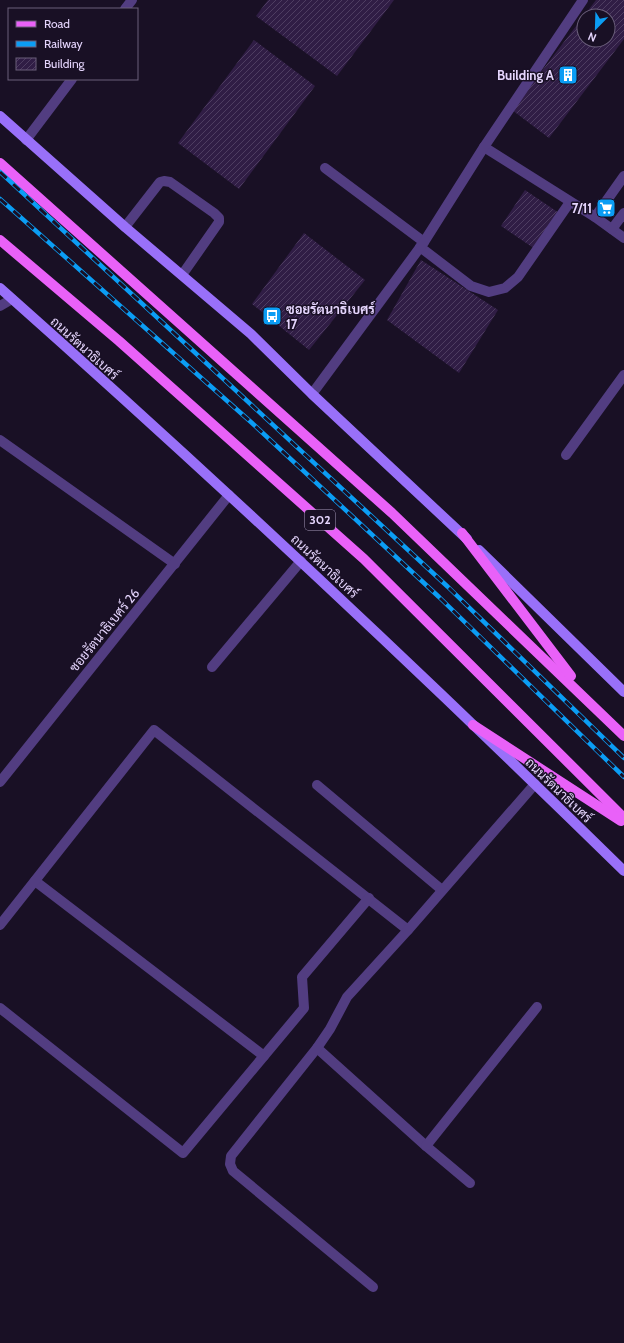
<svg xmlns="http://www.w3.org/2000/svg" width="624" height="1343" viewBox="0 0 624 1343" font-family="Cabin,Sarabun,sans-serif">
<style>
.building{fill:url(#building-hatch);fill-rule:evenodd}
.lines{fill:none;stroke-linecap:round;stroke-linejoin:round}
.service{stroke:#523d81;stroke-width:10}
.minor{stroke:#523d81;stroke-width:10}
.secondary{stroke:#9970f9;stroke-width:10}
.primary{stroke:#e961f8;stroke-width:10}
.rail-casing{stroke:#0b9df4;stroke-width:4.5}
.rail{stroke:#191025;stroke-width:3;stroke-dasharray:9;stroke-linecap:butt}
.labels{text-anchor:middle;stroke-width:3;stroke-linejoin:round;paint-order:stroke}
.shield{fill:#191025;stroke:#a89abc;stroke-width:1}
.shield-label{font-size:12px;font-weight:bold;fill:#e5d5fd}
.poi-label{font-size:13px;font-weight:bold;fill:#e5d5fd;stroke:#191025;text-anchor:end}
.street-label{font-size:13px;fill:#e5d5fd;stroke:#191025}
</style>
<defs>
<pattern id="building-hatch" width="6" height="6" patternUnits="userSpaceOnUse"><rect width="6" height="6" fill="#301d45"/><path d="M-1 1l2-2M0 6l6-6M5 7l2-2" fill="none" stroke="#4e3d61"/></pattern>
</defs>
<rect width="100%" height="100%" fill="#191025"/>
<g class="building">
<path d="M 268,0 L 394,0 L 337,76 L 256,16 Z"/>
<path d="M 596,0 L 624,0 L 624,39 L 549,138 L 512,110 ZM 584,16 L 608,16 L 608,40 L 584,40 Z"/>
<path d="M 254,40 L 315,86 L 239,189 L 178,143 Z"/>
<path d="M 525,190 L 559,213 L 535,249 L 501,226 Z"/>
<path d="M 304,233 L 365,280 L 309,350 L 252,304 Z"/>
<path d="M 421,260 L 498,310 L 459,373 L 387,320 Z"/>
</g>
<g class="lines">
<g class="service">
<path d="M 125,9 L 132,0"/>
<path d="M 26,140 L 72,79"/>
<path d="M 325,168 L 424,242"/>
<path d="M 125,227 L 160,182 L 164,181 L 170,182 L 214,213 L 219,218 L 219,222 L 182,275"/>
<path d="M 420,247 L 471,286 L 489,292 L 505,288 L 518,277 L 570,202"/>
<path d="M 0,306 L 12,299"/>
</g>
<g class="minor">
<path d="M 484,147 L 595,217 L 624,238"/>
<path d="M 595,217 L 624,176"/>
<path d="M 612,229 L 624,213"/>
<path d="M 312,394 L 424,242 L 484,147 L 583,0"/>
<path d="M 0,440 L 175,564"/>
<path d="M 566,455 L 624,375"/>
<path d="M 212,667 L 301,561"/>
<path d="M 0,782 L 229,495"/>
<path d="M 317,785 L 442,890"/>
<path d="M 35,881 L 264,1056"/>
<path d="M 0,925 L 154,730 L 408,930"/>
<path d="M 0,1008 L 183,1153 L 304,1008 L 302,977 L 369,898"/>
<path d="M 317,1048 L 426,1146 L 470,1183"/>
<path d="M 426,1146 L 537,1007"/>
<path d="M 373,1287 L 233,1171 L 230,1164 L 231,1156 L 317,1048 L 330,1029 L 347,997 L 408,930 L 535,784"/>
</g>
<g class="secondary">
<path d="M 0,116 L 125,227 L 251,334 L 312,394 L 467,539"/>
<path d="M 0,288 C 213,477 421,672 624,871"/>
<path d="M 479,550 L 624,692"/>
</g>
<g class="primary">
<path d="M 0,163 L 392,513 L 624,736"/>
<path d="M 0,240 L 119,341 L 364,559 L 624,818"/>
<path d="M 462,533 L 571,676"/>
<path d="M 473,725 L 621,821"/>
</g>
<defs>
<g id="rail">
<path d="M 0,172 L 448,587 L 624,758"/>
<path d="M 0,199 L 252,423 L 439,597 L 624,777"/>
</g>
</defs>
<use href="#rail" class="rail-casing"/>
<use href="#rail" class="rail"/>
</g>
<defs>
<symbol id="building-square" viewBox="-11 -11 22 22"><rect x="-9" y="-9" width="18" height="18" rx="4" fill="#0b9df4" stroke="#191025"/><path d="M-4-6H4V6H1V3H-1V6H-4ZM-2.5-4.3h1.7v1.8h-1.7ZM.8-4.3h1.7v1.8H.8ZM-2.5-1h1.7V.8h-1.7ZM.8-1h1.7V.8H.8Z" fill="#fff"/></symbol>
<symbol id="supermarket-square" viewBox="-11 -11 22 22"><rect x="-9" y="-9" width="18" height="18" rx="4" fill="#0b9df4" stroke="#191025"/><path d="M-6-5.5h2.5l.6 2H6L4.5 2H-2.5L-4.4-4H-6ZM-1.5 3.2a1.3 1.3 0 1 0 .1 0ZM3 3.2a1.3 1.3 0 1 0 .1 0Z" fill="#fff"/></symbol>
<symbol id="bus-square" viewBox="-11 -11 22 22"><rect x="-9" y="-9" width="18" height="18" rx="4" fill="#0b9df4" stroke="#191025"/><path d="M-5-6H5V4H4V6H2V4H-2V6H-4V4H-5ZM-3.5-4V0h7V-4ZM-3.5 1.2v1.5H-2V1.2ZM2 1.2v1.5H3.5V1.2Z" fill="#fff"/></symbol>
</defs>
<g fill-rule="evenodd">
<use href="#building-square" x="557" y="64" width="22" height="22"/>
<use href="#supermarket-square" x="595" y="197" width="22" height="22"/>
<use href="#bus-square" x="261" y="305" width="22" height="22"/>
</g>
<g class="labels">
<rect class="shield" x="305" y="510" width="30" height="20" rx="3"/>
<g class="shield-label">
<text x="320" y="524">302</text>
</g>
<g class="poi-label">
<text x="554" y="80">Building A</text>
<text x="592" y="213">7/11</text>
<text x="286" y="314" text-anchor="start">ซอยรัตนาธิเบศร์<tspan x="286" dy="15">17</tspan></text>
</g>
<g class="street-label">
<text transform="translate(85 348) rotate(42)" y="5">ถนนรัตนาธิเบศร์</text>
<text transform="translate(325 566) rotate(43)" y="5">ถนนรัตนาธิเบศร์</text>
<text transform="translate(104 630) rotate(-51)" y="5">ซอยรัตนาธิเบศร์ 26</text>
<text transform="translate(559 790) rotate(44)" y="5">ถนนรัตนาธิเบศร์</text>
</g>
</g>
<rect x="8" y="8" width="130" height="72" fill="#191025" stroke="#6b5f7b"/>
<rect x="16" y="21" width="20" height="6" fill="#e961f8" stroke="#6b5f7b"/>
<text x="44" y="28" font-size="12" fill="#e5d5fd">Road</text>
<rect x="16" y="41" width="20" height="6" fill="#0b9df4" stroke="#6b5f7b"/>
<text x="44" y="48" font-size="12" fill="#e5d5fd">Railway</text>
<rect x="16" y="58" width="20" height="12" fill="url(#building-hatch)" stroke="#6b5f7b"/>
<text x="44" y="68" font-size="12" fill="#e5d5fd">Building</text>
<g transform="translate(596 28) rotate(203)"><circle r="19" fill="#191025" stroke="#6b5f7b"/>
<path d="M0-3L7 15L0 10L-7 15Z" fill="#0b9df4"/>
<text y="-6" font-size="11" font-weight="bold" text-anchor="middle" fill="#e5d5fd">N</text>
</g>
</svg>
